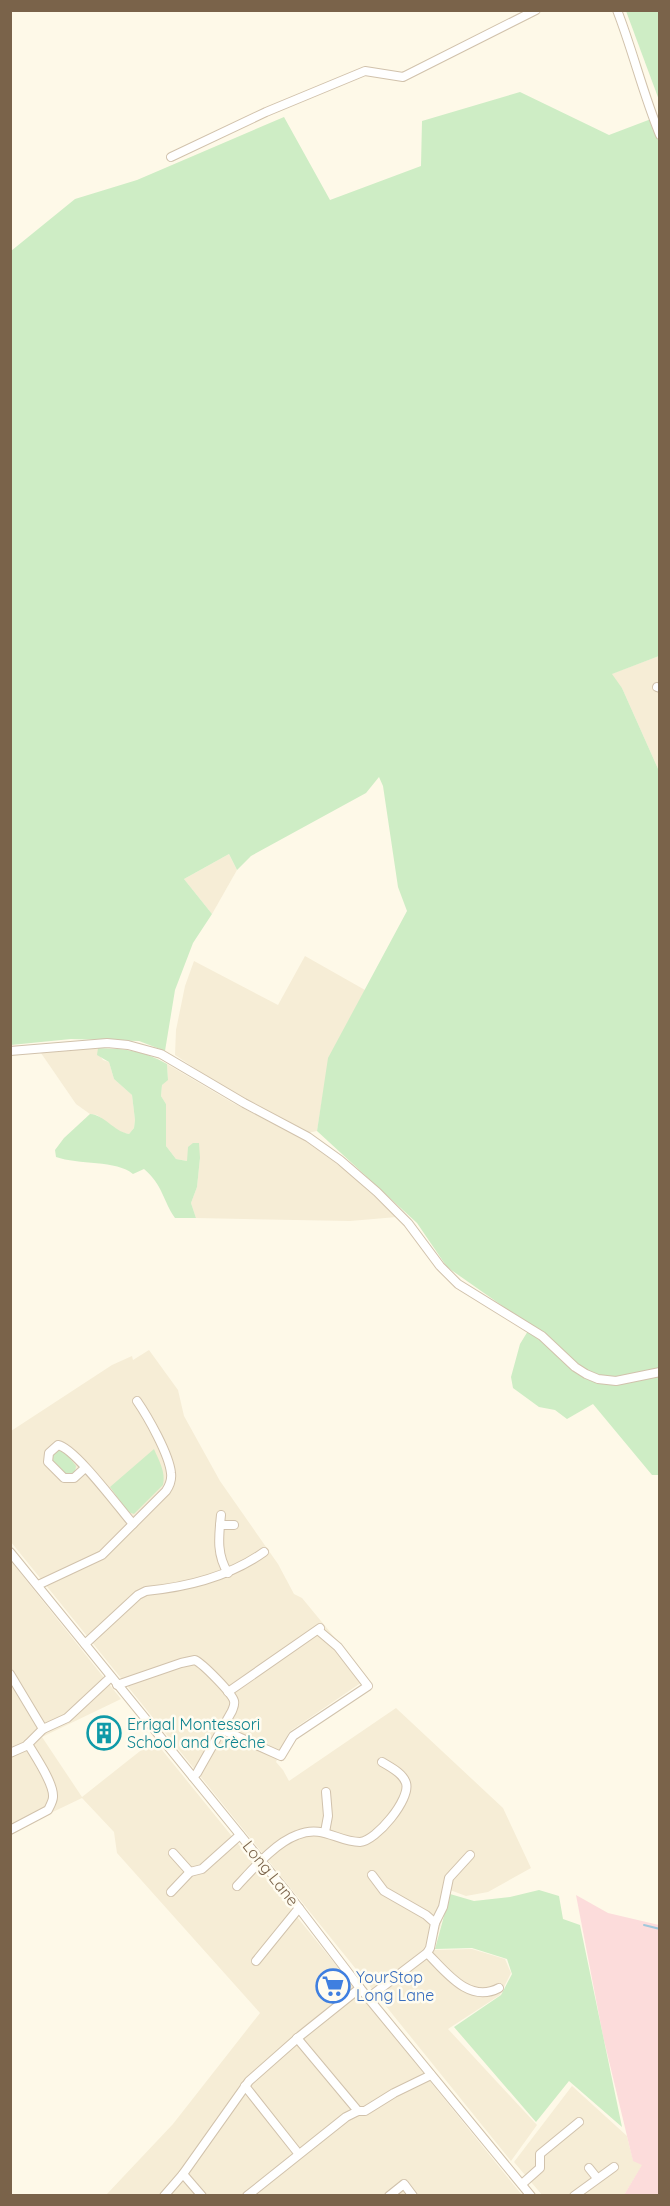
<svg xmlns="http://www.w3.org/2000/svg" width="670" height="2206" viewBox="0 0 670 2206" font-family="Quicksand,sans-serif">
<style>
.residential{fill:#f6edd6}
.medical{fill:#fcdcdb}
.green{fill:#ceedc5}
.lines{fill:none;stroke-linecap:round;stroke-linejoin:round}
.stream{stroke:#a0c8db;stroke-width:2}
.minor-casing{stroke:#d1c2ac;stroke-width:10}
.minor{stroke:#fff;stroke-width:8}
.labels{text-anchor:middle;stroke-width:5;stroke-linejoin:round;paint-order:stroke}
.culture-label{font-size:16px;fill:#0d838f;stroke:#fffcf0;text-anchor:start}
.street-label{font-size:16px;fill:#7a634a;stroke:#fffcf0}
.shop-label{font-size:16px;fill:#366cbe;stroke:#fffcf0;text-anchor:start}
</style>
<rect width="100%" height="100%" fill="#fef9e8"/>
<g class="residential">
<path d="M 659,656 L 659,771 L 622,688 L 611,674 Z"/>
<path d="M 229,854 L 237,870 L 212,914 L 184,879 Z"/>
<path d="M 305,956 L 365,990 L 329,1058 L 317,1131 L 307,1133 L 223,1087 L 175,1055 L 176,1030 L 185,986 L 194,961 L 278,1005 Z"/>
<path d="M 98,1048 L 98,1053 L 103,1060 L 109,1062 L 114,1079 L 132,1095 L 135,1120 L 134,1128 L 129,1134 L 120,1132 L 97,1115 L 90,1114 L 76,1104 L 41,1053 Z"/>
<path d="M 167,1064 L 233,1103 L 272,1123 L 276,1123 L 304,1140 L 345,1170 L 397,1217 L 350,1221 L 196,1218 L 191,1203 L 197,1187 L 200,1158 L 187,1161 L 176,1159 L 166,1146 L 166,1104 L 161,1096 L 162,1085 L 168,1079 Z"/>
<path d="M 149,1350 L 178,1390 L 184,1416 L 220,1481 L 278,1564 L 294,1594 L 302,1598 L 368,1678 L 289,1732 L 276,1762 L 283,1770 L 289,1781 L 396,1708 L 503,1808 L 531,1868 L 488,1892 L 466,1896 L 450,1890 L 434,1950 L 472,1949 L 505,1959 L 511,1973 L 500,1995 L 448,2029 L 537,2125 L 511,2161 L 11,1542 L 11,1431 L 112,1365 L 132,1356 L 133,1360 Z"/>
<path d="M 10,1560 L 121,1699 L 42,1737 L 82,1797 L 154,1740 L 522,2195 L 106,2195 L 173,2124 L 260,2013 L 117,1853 L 114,1832 L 82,1798 L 11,1832 Z"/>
<path d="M 572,2086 L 627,2136 L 633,2160 L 643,2164 L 624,2195 L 543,2196 L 514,2162 Z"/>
</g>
<path class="medical" d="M 576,1895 L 608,1913 L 659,1925 L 659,2195 L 624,2195 L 642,2165 L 633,2161 L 603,2036 Z"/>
<g class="green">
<path d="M 626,11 L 659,11 L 659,100 Z"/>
<path d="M 520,92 L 609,135 L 659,116 L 659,656 L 612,674 L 622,688 L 659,771 L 659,1475 L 652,1475 L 593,1404 L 567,1419 L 555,1410 L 539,1407 L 513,1388 L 511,1377 L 520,1344 L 531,1326 L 447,1267 L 417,1223 L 317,1131 L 328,1058 L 407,911 L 398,887 L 383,786 L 379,777 L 366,793 L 251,856 L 237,870 L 229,854 L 184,879 L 212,914 L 193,943 L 175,990 L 165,1051 L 139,1041 L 71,1039 L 11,1045 L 11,251 L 75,199 L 137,180 L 284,117 L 330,200 L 421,166 L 422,121 Z"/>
<path d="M 98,1048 C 126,1049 142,1050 167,1064 L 168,1080 L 162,1085 L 161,1096 L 166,1104 L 166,1146 L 176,1159 L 187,1161 L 188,1147 L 193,1143 L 199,1143 L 200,1158 L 197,1187 L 191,1203 L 196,1218 L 175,1218 C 163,1201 163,1185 144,1169 L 133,1174 C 117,1160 78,1165 56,1157 L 55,1150 L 64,1138 L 90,1114 C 105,1115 113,1131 129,1134 L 134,1128 L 135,1120 L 132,1095 L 114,1079 L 109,1062 L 97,1055 Z"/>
<path d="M 154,1449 C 159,1461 166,1472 163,1485 L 134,1514 L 128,1512 L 110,1487 Z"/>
<path d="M 58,1450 L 64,1451 L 76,1466 L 75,1472 L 72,1475 L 64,1476 L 53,1464 L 52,1456 Z"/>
<path d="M 539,1890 L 559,1896 L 563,1919 L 580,1925 L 622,2127 L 569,2081 L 536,2122 L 454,2027 L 501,1995 L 512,1974 L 507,1959 L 472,1948 L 435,1949 L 450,1894 L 474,1901 L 510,1897 Z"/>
</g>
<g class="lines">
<path class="stream" d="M 644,1925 L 660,1929"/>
<defs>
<g id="minor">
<path d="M 617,10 C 633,51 643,94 660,135"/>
<path d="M 171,157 L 266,112 L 365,71 L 403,77 L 536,10"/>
<path d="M 657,687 L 660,688"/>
<path d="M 10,1051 L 107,1043 L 128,1045 L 161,1054 L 244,1103 L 308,1137 L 340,1160 L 377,1192 L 408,1223 L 440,1266 L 458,1284 L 542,1336 L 575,1367 L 586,1374 L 598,1379 L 616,1381 L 660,1372"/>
<path d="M 85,1468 L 74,1478 L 64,1478 L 48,1462 L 49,1453 L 58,1445 C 75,1448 119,1508 133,1524"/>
<path d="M 221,1515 C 219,1535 216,1554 228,1573"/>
<path d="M 220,1525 L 234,1525"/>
<path d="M 10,1552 L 289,1895 L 360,1988 L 531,2196"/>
<path d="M 38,1585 L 102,1555 L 166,1491 C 170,1485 172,1480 171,1473 C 169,1454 148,1417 137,1401"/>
<path d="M 85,1644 L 138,1595 L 146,1591 C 188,1587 229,1577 264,1552"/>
<path d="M 10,1674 L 43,1729"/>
<path d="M 117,1685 L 181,1663 L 195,1660 C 203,1664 232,1693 234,1701 C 235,1705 233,1708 232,1711 L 197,1773 L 193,1777"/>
<path d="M 228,1692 L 320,1628"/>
<path d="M 223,1730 L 281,1756 L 293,1736 L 368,1686 L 338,1647 L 318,1630"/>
<path d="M 10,1753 L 26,1746 L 43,1729 L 67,1718 L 111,1677"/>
<path d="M 10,1830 L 48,1810 C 50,1806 53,1801 53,1797 C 54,1783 35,1756 28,1744"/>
<path d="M 325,1832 L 328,1816 L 326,1792"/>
<path d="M 173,1853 L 190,1872"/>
<path d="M 237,1886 C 253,1869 275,1843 297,1835 C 323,1824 337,1842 360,1842 C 376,1841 411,1799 406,1783 C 403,1773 390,1767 382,1762"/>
<path d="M 171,1892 L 190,1872 L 202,1869 L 240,1835"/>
<path d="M 435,1923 L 443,1907 L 449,1878 L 470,1855"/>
<path d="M 427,1953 C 446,1972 469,2004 499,1988"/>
<path d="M 256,1961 L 299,1908"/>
<path d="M 368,1998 L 427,1953 L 430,1948 L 435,1923 L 426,1915 L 384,1891 L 372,1875"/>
<path d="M 297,2038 L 358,2111"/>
<path d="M 245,2086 L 298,2153"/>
<path d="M 589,2168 L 597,2178"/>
<path d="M 183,2174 L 202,2196"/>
<path d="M 522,2184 L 540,2168 L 540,2154 L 579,2122"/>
<path d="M 164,2196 L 183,2174 L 249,2081 L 300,2036 L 360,1988"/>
<path d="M 247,2196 L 346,2117 L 358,2111 L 365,2111 L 394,2093 L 431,2075"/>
<path d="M 389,2196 L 404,2184 L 413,2196"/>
<path d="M 574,2196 L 614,2167"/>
</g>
</defs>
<use href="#minor" class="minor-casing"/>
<use href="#minor" class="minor"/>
</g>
<defs>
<symbol id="building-ring" viewBox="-11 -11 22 22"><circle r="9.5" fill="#fffcf0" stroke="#0f9aa8" stroke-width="1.5"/><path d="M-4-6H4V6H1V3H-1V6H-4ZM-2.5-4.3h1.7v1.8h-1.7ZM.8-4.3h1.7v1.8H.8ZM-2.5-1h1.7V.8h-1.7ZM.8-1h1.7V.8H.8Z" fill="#0f9aa8"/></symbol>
<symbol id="supermarket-ring" viewBox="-11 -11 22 22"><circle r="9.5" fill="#fffcf0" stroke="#3f7fe0" stroke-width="1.5"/><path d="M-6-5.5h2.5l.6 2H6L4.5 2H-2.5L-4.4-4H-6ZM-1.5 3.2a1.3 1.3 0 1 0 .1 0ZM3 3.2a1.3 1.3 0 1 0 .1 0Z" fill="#3f7fe0"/></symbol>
</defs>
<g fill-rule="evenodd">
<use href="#building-ring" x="85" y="1714" width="38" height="38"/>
<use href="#supermarket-ring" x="314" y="1967" width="38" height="38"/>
</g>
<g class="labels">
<g class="culture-label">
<text x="127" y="1730">Errigal Montessori<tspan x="127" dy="18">School and Crèche</tspan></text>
</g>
<g class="street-label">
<text transform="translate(271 1873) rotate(51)" y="6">Long Lane</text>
</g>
<g class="shop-label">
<text x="356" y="1983">YourStop<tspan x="356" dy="18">Long Lane</tspan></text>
</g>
</g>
<rect width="670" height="2206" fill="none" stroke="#7a634a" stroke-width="24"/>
</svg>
